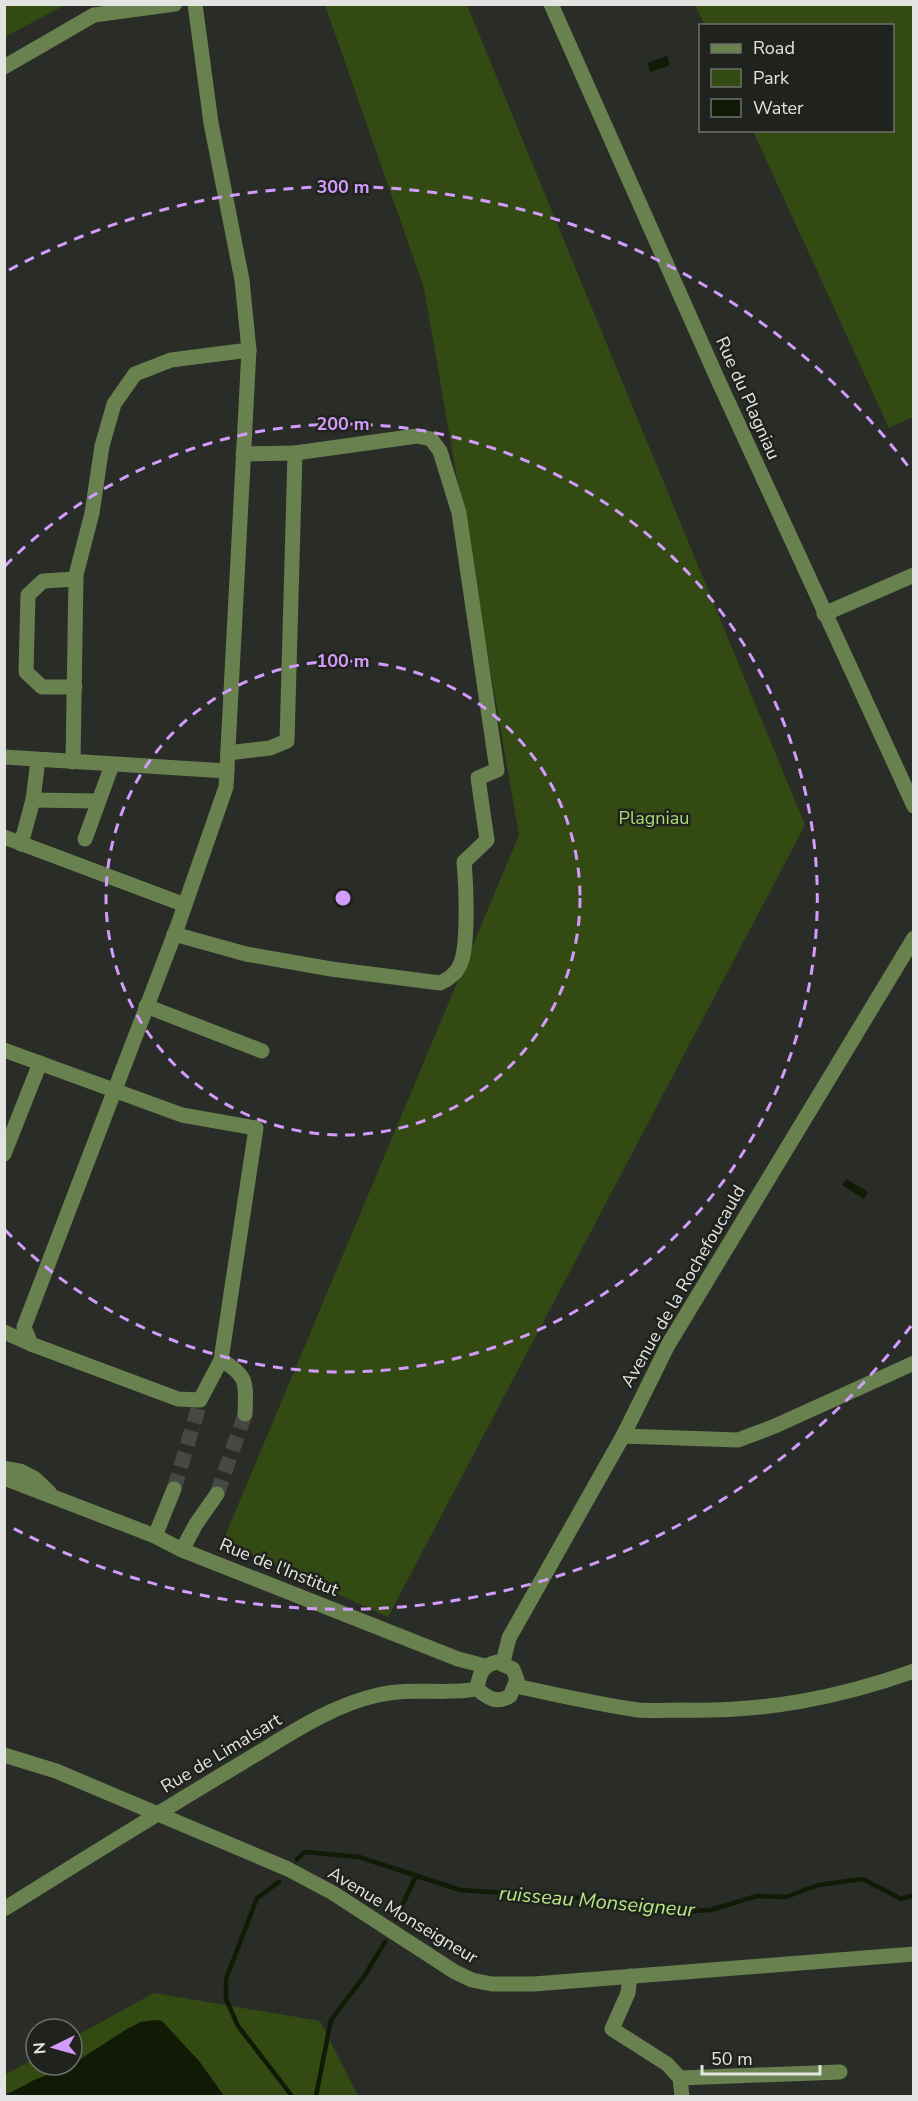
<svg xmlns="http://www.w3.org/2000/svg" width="918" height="2101" viewBox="0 0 918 2101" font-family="'Nunito Sans',sans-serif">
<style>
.green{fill:#334b12}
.water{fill:#101a04}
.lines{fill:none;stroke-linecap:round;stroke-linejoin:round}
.stream{stroke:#101a04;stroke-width:4.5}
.minor-tunnel{stroke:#464844;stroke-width:15;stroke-dasharray:15 8;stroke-linecap:butt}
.minor{stroke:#68814f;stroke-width:15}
.ring{fill:none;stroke:#d39cfc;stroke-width:3;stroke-dasharray:10 8}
.labels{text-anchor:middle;stroke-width:5;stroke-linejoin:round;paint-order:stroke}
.street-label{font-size:18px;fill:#e3e4e1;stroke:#20221e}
.park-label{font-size:18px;fill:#abdc75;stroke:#20221e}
.water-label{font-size:20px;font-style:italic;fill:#b7e881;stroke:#20221e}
.centre{fill:#d39cfc;stroke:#20221e;stroke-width:3}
.ring-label{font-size:18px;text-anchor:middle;font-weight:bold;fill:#d39cfc;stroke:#20221e;stroke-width:5;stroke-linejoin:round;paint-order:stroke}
</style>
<rect width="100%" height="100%" fill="#2a2c28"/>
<g class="green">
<path d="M 5,4 L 65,4 L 65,5 L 5,37 Z"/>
<path d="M 325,5 L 467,5 L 805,825 L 388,1617 L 223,1541 L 519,835 L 424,288 Z"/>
<path d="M 695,5 L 913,5 L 913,417 L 889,428 L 753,131 L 892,130 L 892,26 L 705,25 Z"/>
<path d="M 154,1993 L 320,2021 L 358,2096 L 224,2096 L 199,2061 L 157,2020 L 141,2022 L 127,2029 L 72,2064 L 72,2038 Z"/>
<path d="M 36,2058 L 36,2065 L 71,2065 L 5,2094 L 4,2075 Z"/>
</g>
<g class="water">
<path d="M 667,56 L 670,65 L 650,72 L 647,63 Z"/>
<path d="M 846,1179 L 868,1192 L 864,1199 L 842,1185 Z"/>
<path d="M 157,2020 L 162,2021 L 199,2061 L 224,2096 L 5,2096 L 34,2080 L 72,2065 L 127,2029 L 141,2022 Z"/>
</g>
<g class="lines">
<g class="stream">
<path d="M 297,1859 L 305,1852 L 359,1857 L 460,1890 L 642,1902 L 676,1912 L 710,1910 L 757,1896 L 786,1897 L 818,1885 L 863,1879 L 901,1899 L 914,1895"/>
<path d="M 279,1882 L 257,1898 L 226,1979 L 226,1999 L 238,2026 L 292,2096"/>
<path d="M 396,1919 L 416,1876"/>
<path d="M 316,2096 L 331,2020 L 363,1978 L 385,1942"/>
</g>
<g class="minor-tunnel">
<path d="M 174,1489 L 199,1406"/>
<path d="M 217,1494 L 245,1414"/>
</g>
<g class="minor">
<path d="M 551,4 L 718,380 L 914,806"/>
<path d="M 4,67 L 94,15 L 175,4"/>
<path d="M 824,614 L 914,575"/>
<path d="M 75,687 L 42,687 L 26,672 L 28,595 L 43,581 L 76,579"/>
<path d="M 228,753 L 270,748 L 287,741 L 295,453 L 243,454"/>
<path d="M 4,757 L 227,771"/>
<path d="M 73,762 L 76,575 L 92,513 L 102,446 L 114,404 L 135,374 L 171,360 L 249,350"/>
<path d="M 33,800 L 98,801"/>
<path d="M 4,837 L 185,905"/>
<path d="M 85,839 L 112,765"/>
<path d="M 21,844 L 33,800 L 38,760"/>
<path d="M 174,934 L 246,954 L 331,969 L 440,983 C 449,979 456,974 460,965 C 469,946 466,883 464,862 L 487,840 L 478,778 L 497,770 L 459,513 L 440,451 L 431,439 L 417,436 L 295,453"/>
<path d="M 146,1006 L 262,1051"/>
<path d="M 4,1050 L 182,1115 L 256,1128 L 221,1360 L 200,1400 L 178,1399 L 31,1344 L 24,1327 L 178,925 L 226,787 L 249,350 L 242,280 L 211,123 L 195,4"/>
<path d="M 4,1154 L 40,1063"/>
<path d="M 4,1332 L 31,1344"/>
<path d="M 221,1360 C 249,1376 246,1384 245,1414"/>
<path d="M 623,1436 L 738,1440 L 775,1426 L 914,1363"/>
<path d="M 4,1468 L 20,1471 L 34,1478 L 49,1492"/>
<path d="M 4,1478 L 155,1536 L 182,1550 L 458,1659 L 485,1666"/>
<path d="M 155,1536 L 174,1489"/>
<path d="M 182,1550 L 196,1524 L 217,1494"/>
<path d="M 497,1662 L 513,1669 L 517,1680 L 510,1696 C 496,1704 488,1698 477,1689 C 479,1675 482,1665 497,1662 Z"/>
<path d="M 503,1662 L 509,1638 L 623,1436 L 668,1345 L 914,938"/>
<path d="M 516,1686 C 557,1695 597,1704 638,1710 C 653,1711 669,1710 684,1710 C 765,1712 838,1698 914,1671"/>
<path d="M 4,1755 L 56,1771 L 288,1869 L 333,1893 L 455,1972 L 472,1980 L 492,1984 L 534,1984 L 914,1954"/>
<path d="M 4,1909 C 83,1860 161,1811 240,1764 C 284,1738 328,1706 378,1695 C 411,1687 445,1695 477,1689"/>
<path d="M 630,1976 L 628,1993 L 612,2029 L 667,2064 L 680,2078"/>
<path d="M 682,2096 L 680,2078 L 840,2072"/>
</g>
</g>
<g class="ring">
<circle cx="343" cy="898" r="237"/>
<path d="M5 566A474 474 0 1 1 5 1230"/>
<path d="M911 1326A711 711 0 0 1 9 1526M9 270A711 711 0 0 1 911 470"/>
</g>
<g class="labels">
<g class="street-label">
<text transform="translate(748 398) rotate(66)" y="6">Rue du Plagniau</text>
<text transform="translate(683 1286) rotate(-60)" y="6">Avenue de la Rochefoucauld</text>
<text transform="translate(279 1567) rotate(22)" y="6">Rue de l'Institut</text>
<text transform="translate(221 1753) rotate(-31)" y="6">Rue de Limalsart</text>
<text transform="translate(403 1915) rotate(31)" y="6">Avenue Monseigneur</text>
</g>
<g class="park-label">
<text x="654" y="824">Plagniau</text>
</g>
<g class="water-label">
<text transform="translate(597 1901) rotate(5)" y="7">ruisseau Monseigneur</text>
</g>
</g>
<circle cx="343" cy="898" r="9" class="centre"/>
<g class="ring-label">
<text x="343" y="193">300 m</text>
<text x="343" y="430">200 m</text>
<text x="343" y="667">100 m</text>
</g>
<rect width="918" height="2101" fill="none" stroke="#e3e4e1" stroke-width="12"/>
<rect x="699" y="24" width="195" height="108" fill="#20221e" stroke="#6e706c" stroke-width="1.5"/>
<rect x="711" y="44" width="30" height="9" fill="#68814f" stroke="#6e706c" stroke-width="1.5"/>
<text x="753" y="54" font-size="18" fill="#e3e4e1">Road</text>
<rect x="711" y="69" width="30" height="18" fill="#334b12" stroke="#6e706c" stroke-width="1.5"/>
<text x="753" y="84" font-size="18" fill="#e3e4e1">Park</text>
<rect x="711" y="99" width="30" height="18" fill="#101a04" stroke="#6e706c" stroke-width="1.5"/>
<text x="753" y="114" font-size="18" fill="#e3e4e1">Water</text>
<g transform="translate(54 2047) rotate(265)"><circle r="28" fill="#20221e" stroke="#6e706c" stroke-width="1.5"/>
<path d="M0-4.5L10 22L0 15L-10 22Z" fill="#d39cfc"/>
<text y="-9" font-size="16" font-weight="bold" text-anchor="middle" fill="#e3e4e1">N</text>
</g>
<path d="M702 2065v9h118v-9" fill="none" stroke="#e3e4e1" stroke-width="3"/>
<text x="711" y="2065" font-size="18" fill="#e3e4e1" stroke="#20221e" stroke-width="4.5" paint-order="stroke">50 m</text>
</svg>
